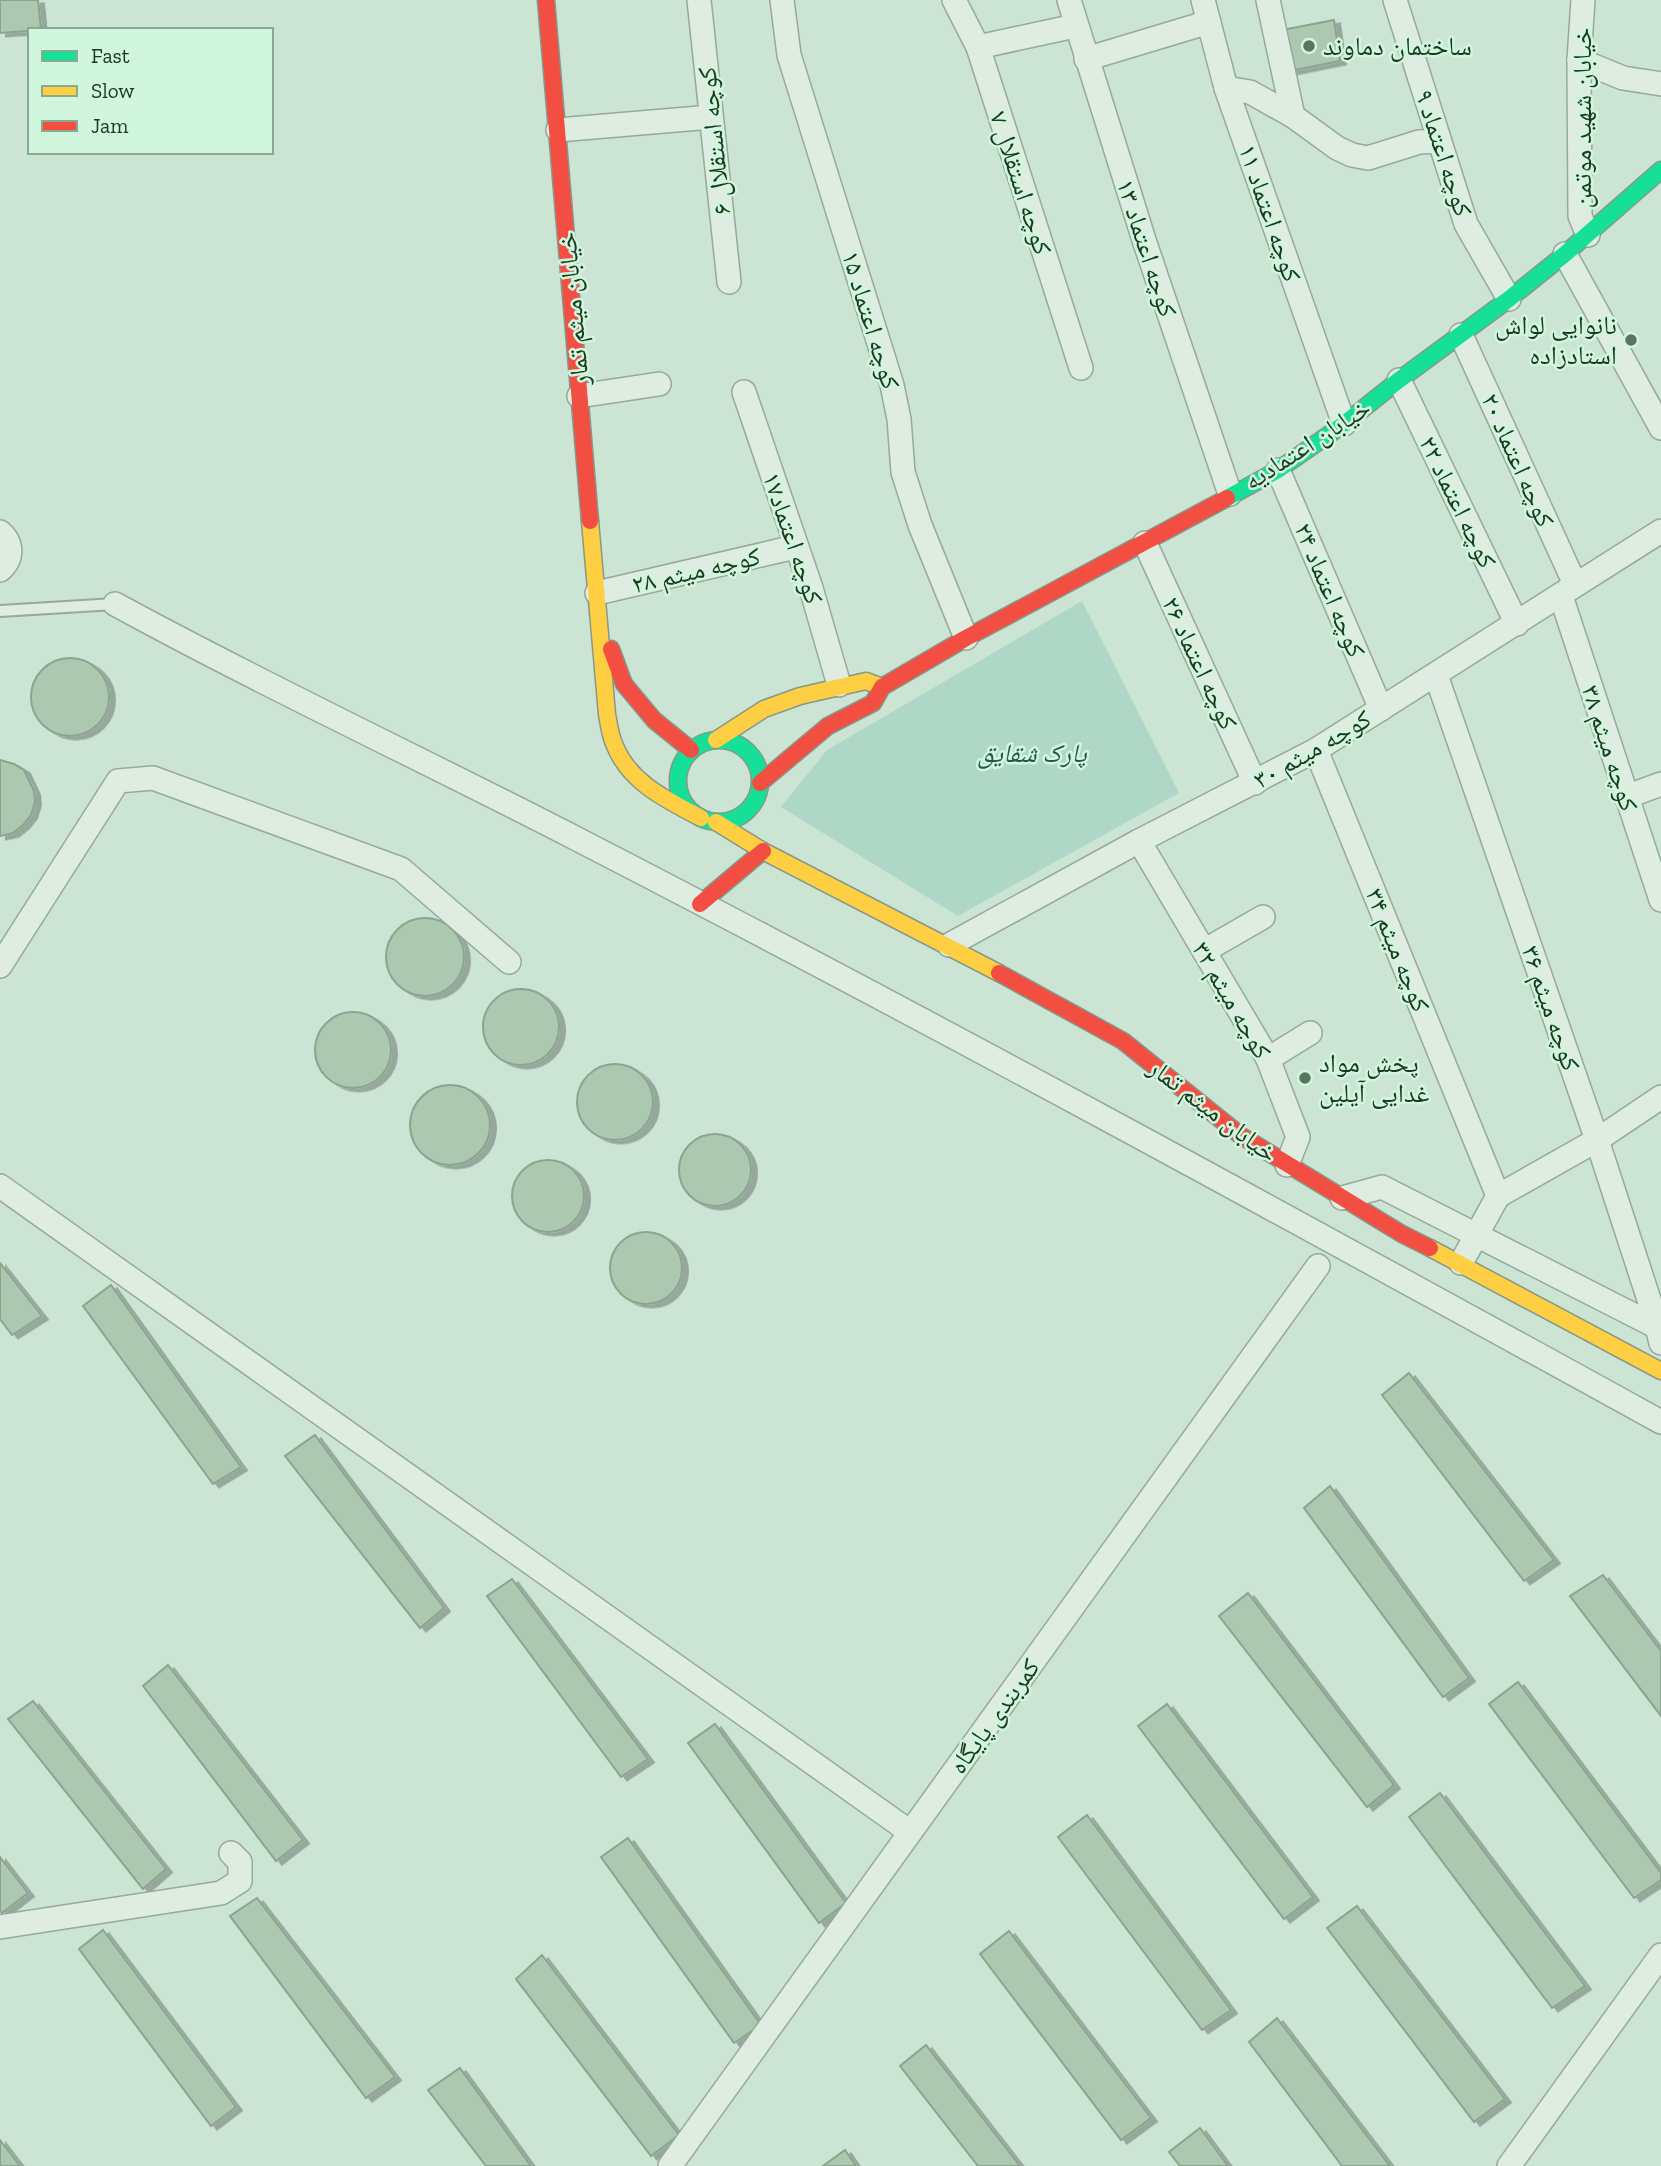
<svg xmlns="http://www.w3.org/2000/svg" width="1661" height="2166" viewBox="0 0 1661 2166" font-family="'Zilla Slab','Noto Naskh Arabic',serif">
<style>
.green{fill:#aed7c8}
.building{fill:#adc8b1;stroke:#8ba48f;stroke-width:2;filter:url(#shadow)}
.lines{fill:none;stroke-linecap:round;stroke-linejoin:round}
.lane-casing{stroke:#96a99a;stroke-width:14}
.street-casing{stroke:#96a99a;stroke-width:26}
.fast-casing{stroke:#85998a;stroke-width:19}
.slow-casing{stroke:#85998a;stroke-width:19}
.jam-casing{stroke:#85998a;stroke-width:19}
.lane{stroke:#deece2;stroke-width:10}
.street{stroke:#deece2;stroke-width:23}
.fast{stroke:#16e098;stroke-width:16}
.slow{stroke:#ffcf43;stroke-width:16}
.jam{stroke:#f24e42;stroke-width:16}
.poi-dot{fill:#5a745f;stroke:#d1f6de;stroke-width:2.5}
.labels{text-anchor:middle;stroke-width:5;stroke-linejoin:round;paint-order:stroke}
.poi-label{font-size:26px;fill:#1d3820;stroke:#d1f6de;text-anchor:start}
.street-label{font-size:26px;fill:#1d3820;stroke:#d1f6de}
.park-label{font-size:26px;font-style:italic;fill:#23554f;stroke:#d1f6de}
</style>
<defs>
<filter id="shadow"><feDropShadow dx="6" dy="3.5" stdDeviation="0" flood-color="#0004"/></filter>
</defs>
<rect width="100%" height="100%" fill="#cce4d4"/>
<path class="green" d="M 1082,601 L 1179,793 L 958,916 L 781,807 L 827,750 Z"/>
<g class="building">
<path d="M 0,0 L 38,0 L 41,30 L 0,33 Z"/>
<path d="M 1334,20 L 1340,61 L 1285,72 L 1277,31 Z"/>
<circle cx="70" cy="697" r="39"/>
<path d="M 0,760 L 14,764 L 24,770 L 34,791 L 35,802 L 31,815 L 23,825 L 13,833 L 0,836 Z"/>
<circle cx="425" cy="957" r="39"/>
<circle cx="521" cy="1027" r="38"/>
<circle cx="353" cy="1050" r="38"/>
<circle cx="615" cy="1102" r="38"/>
<circle cx="450" cy="1125" r="40"/>
<circle cx="715" cy="1170" r="36"/>
<circle cx="548" cy="1196" r="36"/>
<circle cx="646" cy="1268" r="36"/>
<path d="M 0,1263 L 42,1316 L 12,1335 L 0,1319 Z"/>
<path d="M 111,1285 L 241,1467 L 213,1484 L 83,1306 Z"/>
<path d="M 1409,1373 L 1554,1560 L 1524,1581 L 1382,1395 Z"/>
<path d="M 315,1435 L 444,1608 L 420,1628 L 285,1456 Z"/>
<path d="M 1330,1486 L 1469,1678 L 1443,1697 L 1304,1508 Z"/>
<path d="M 1603,1575 L 1661,1651 L 1661,1716 L 1570,1596 Z"/>
<path d="M 512,1579 L 648,1759 L 621,1777 L 487,1596 Z"/>
<path d="M 1248,1593 L 1394,1785 L 1367,1807 L 1219,1616 Z"/>
<path d="M 168,1665 L 303,1840 L 276,1861 L 143,1686 Z"/>
<path d="M 1518,1682 L 1661,1873 L 1661,1880 L 1634,1898 L 1489,1704 Z"/>
<path d="M 33,1701 L 166,1869 L 143,1889 L 8,1719 Z"/>
<path d="M 1167,1704 L 1313,1897 L 1284,1919 L 1138,1726 Z"/>
<path d="M 715,1724 L 846,1903 L 819,1923 L 688,1743 Z"/>
<path d="M 1440,1793 L 1585,1986 L 1552,2008 L 1409,1817 Z"/>
<path d="M 1087,1815 L 1231,2010 L 1202,2030 L 1058,1837 Z"/>
<path d="M 628,1838 L 761,2025 L 734,2043 L 601,1857 Z"/>
<path d="M 0,1857 L 28,1893 L 2,1913 L 0,1911 Z"/>
<path d="M 257,1898 L 395,2077 L 366,2098 L 230,1916 Z"/>
<path d="M 1357,1906 L 1505,2099 L 1474,2122 L 1327,1928 Z"/>
<path d="M 103,1930 L 236,2107 L 211,2126 L 79,1949 Z"/>
<path d="M 1009,1931 L 1151,2118 L 1121,2140 L 980,1954 Z"/>
<path d="M 542,1955 L 679,2135 L 651,2156 L 516,1979 Z"/>
<path d="M 1277,2018 L 1390,2166 L 1342,2166 L 1249,2042 Z"/>
<path d="M 926,2045 L 1020,2166 L 978,2166 L 900,2066 Z"/>
<path d="M 460,2068 L 531,2166 L 486,2166 L 428,2090 Z"/>
<path d="M 1200,2128 L 1228,2166 L 1180,2166 L 1169,2152 Z"/>
<path d="M 0,2140 L 20,2166 L 0,2166 Z"/>
<path d="M 845,2150 L 856,2166 L 823,2166 Z"/>
</g>
<g class="lines">
<defs>
<path id="lane" d="M 0,611 L 115,604"/>
<g id="street">
<path d="M 699,0 L 729,282"/>
<path d="M 782,0 L 789,55 L 892,385 L 899,419 L 903,472 L 920,525 L 966,638"/>
<path d="M 954,0 L 978,47 L 1081,368"/>
<path d="M 1069,0 L 1144,240 L 1230,494"/>
<path d="M 1203,0 L 1226,88 L 1344,424"/>
<path d="M 1268,0 L 1293,116"/>
<path d="M 1395,0 L 1466,224 L 1509,299"/>
<path d="M 1583,0 L 1579,60 L 1580,216 L 1588,235"/>
<path d="M 978,47 L 1075,26"/>
<path d="M 1086,59 L 1209,22"/>
<path d="M 1579,60 L 1623,78 L 1661,84"/>
<path d="M 1226,88 L 1250,92 L 1293,116 L 1337,148 L 1352,155 L 1368,158 L 1419,142 L 1439,141"/>
<path d="M 558,130 L 711,117"/>
<path d="M 1565,254 L 1661,428"/>
<path d="M 1461,335 L 1575,584"/>
<path d="M 1399,380 L 1517,624"/>
<path d="M 744,392 L 811,588 L 839,685"/>
<path d="M 579,396 L 659,384"/>
<path d="M 1278,470 L 1381,709"/>
<path d="M 0,532 C 13,543 13,559 0,570"/>
<path d="M 1145,543 L 1255,783"/>
<path d="M 597,593 L 795,547"/>
<path d="M 1561,596 L 1661,900"/>
<path d="M 115,604 C 267,687 424,760 577,839 C 942,1027 1301,1224 1661,1422"/>
<path d="M 1436,675 L 1597,1140 L 1655,1318 L 1661,1343"/>
<path d="M 1316,750 L 1498,1196 L 1461,1263"/>
<path d="M 1626,797 L 1661,784"/>
<path d="M 1139,841 L 1268,1059 L 1298,1137 L 1287,1165"/>
<path d="M 949,945 L 1139,841 L 1316,750 L 1661,531"/>
<path d="M 1204,951 L 1263,917"/>
<path d="M 0,966 L 118,781 L 153,778 L 401,869 L 509,962"/>
<path d="M 1268,1059 L 1310,1033"/>
<path d="M 0,1186 L 910,1832"/>
<path d="M 1498,1196 L 1597,1140 L 1661,1097"/>
<path d="M 1342,1198 L 1382,1187 L 1661,1329"/>
<path d="M 0,1927 L 221,1893 L 240,1881 L 240,1862 L 231,1853"/>
<path d="M 670,2166 L 1318,1266"/>
<path d="M 1509,2166 L 1661,1955"/>
</g>
<g id="fast">
<path d="M 1227,498 L 1278,470 L 1344,424 L 1399,380 L 1509,299 L 1565,254 L 1661,170"/>
<circle cx="719" cy="781" r="41"/>
</g>
<g id="slow">
<path d="M 590,521 L 607,714 C 609,725 610,736 615,746 C 630,783 667,800 701,818"/>
<path d="M 716,740 L 764,709 L 800,696 L 866,681 L 882,687"/>
<path d="M 716,822 L 763,851 L 999,973"/>
<path d="M 1430,1248 L 1661,1371"/>
</g>
<g id="jam">
<path d="M 546,0 L 590,521"/>
<path d="M 611,649 L 624,684 L 654,720 L 691,750"/>
<path d="M 760,783 L 828,726 L 873,703 L 882,687 L 966,638 L 1227,498"/>
<path d="M 700,904 L 763,851"/>
<path d="M 999,973 L 1123,1041 L 1240,1135 L 1402,1234 L 1430,1248"/>
</g>
</defs>
<use href="#lane" class="lane-casing"/>
<use href="#street" class="street-casing"/>
<use href="#fast" class="fast-casing"/>
<use href="#slow" class="slow-casing"/>
<use href="#jam" class="jam-casing"/>
<use href="#lane" class="lane"/>
<use href="#street" class="street"/>
<use href="#fast" class="fast"/>
<use href="#slow" class="slow"/>
<use href="#jam" class="jam"/>
</g>
<g class="poi-dot">
<circle cx="1309" cy="46" r="7"/>
<circle cx="1631" cy="340" r="7"/>
<circle cx="1305" cy="1078" r="7"/>
</g>
<g class="labels">
<g class="poi-label">
<text x="1323" y="55">ساختمان دماوند</text>
<text x="1617" y="334" text-anchor="end">نانوایی لواش<tspan x="1617" dy="30">استادزاده</tspan></text>
<text x="1319" y="1072">پخش مواد<tspan x="1319" dy="30">غدایی آیلین</tspan></text>
</g>
<g class="street-label">
<text transform="translate(1582 118) rotate(-90)" y="9">خیابان شهید موتمن</text>
<text transform="translate(714 141) rotate(-96)" y="9">کوچه استقلال ۶</text>
<text transform="translate(1444 153) rotate(72)" y="9">کوچه اعتماد ۹</text>
<text transform="translate(1021 183) rotate(72)" y="9">کوچه استقلال ۷</text>
<text transform="translate(1270 213) rotate(71)" y="9">کوچه اعتماد ۱۱</text>
<text transform="translate(1147 248) rotate(72)" y="9">کوچه اعتماد ۱۳</text>
<text transform="translate(573 309) rotate(-95)" y="9">خیابان میثم تمار</text>
<text transform="translate(871 320) rotate(73)" y="9">کوچه اعتماد ۱۵</text>
<text transform="translate(1307 444) rotate(-33)" y="9">خیابان اعتمادیه</text>
<text transform="translate(1518 460) rotate(66)" y="9">کوچه اعتماد ۲۰</text>
<text transform="translate(1458 502) rotate(64)" y="9">کوچه اعتماد ۲۲</text>
<text transform="translate(793 538) rotate(71)" y="9">کوچه اعتماد۱۷</text>
<text transform="translate(696 570) rotate(-13)" y="9">کوچه میثم ۲۸</text>
<text transform="translate(1330 590) rotate(67)" y="9">کوچه اعتماد ۲۴</text>
<text transform="translate(1200 663) rotate(65)" y="9">کوچه اعتماد ۲۶</text>
<text transform="translate(1610 748) rotate(72)" y="9">کوچه میثم ۳۸</text>
<text transform="translate(1312 749) rotate(-30)" y="9">کوچه میثم ۳۰</text>
<text transform="translate(1398 950) rotate(68)" y="9">کوچه میثم ۳۴</text>
<text transform="translate(1232 1000) rotate(60)" y="9">کوچه میثم ۳۲</text>
<text transform="translate(1551 1008) rotate(71)" y="9">کوچه میثم ۳۶</text>
<text transform="translate(1213 1110) rotate(37)" y="9">خیابان میثم تمار</text>
<text transform="translate(994 1716) rotate(-54)" y="9">کمربندی پایگاه</text>
</g>
<g class="park-label">
<text x="1032" y="762">پارک شقایق</text>
</g>
</g>
<rect x="28" y="28" width="245" height="126" fill="#d1f6de" stroke="#89aa92" stroke-width="2"/>
<rect x="42" y="51" width="35" height="10" fill="#16e098" stroke="#89aa92" stroke-width="2"/>
<text x="91" y="63" font-size="21" fill="#1d3820">Fast</text>
<rect x="42" y="86" width="35" height="10" fill="#ffcf43" stroke="#89aa92" stroke-width="2"/>
<text x="91" y="98" font-size="21" fill="#1d3820">Slow</text>
<rect x="42" y="121" width="35" height="10" fill="#f24e42" stroke="#89aa92" stroke-width="2"/>
<text x="91" y="133" font-size="21" fill="#1d3820">Jam</text>
</svg>
